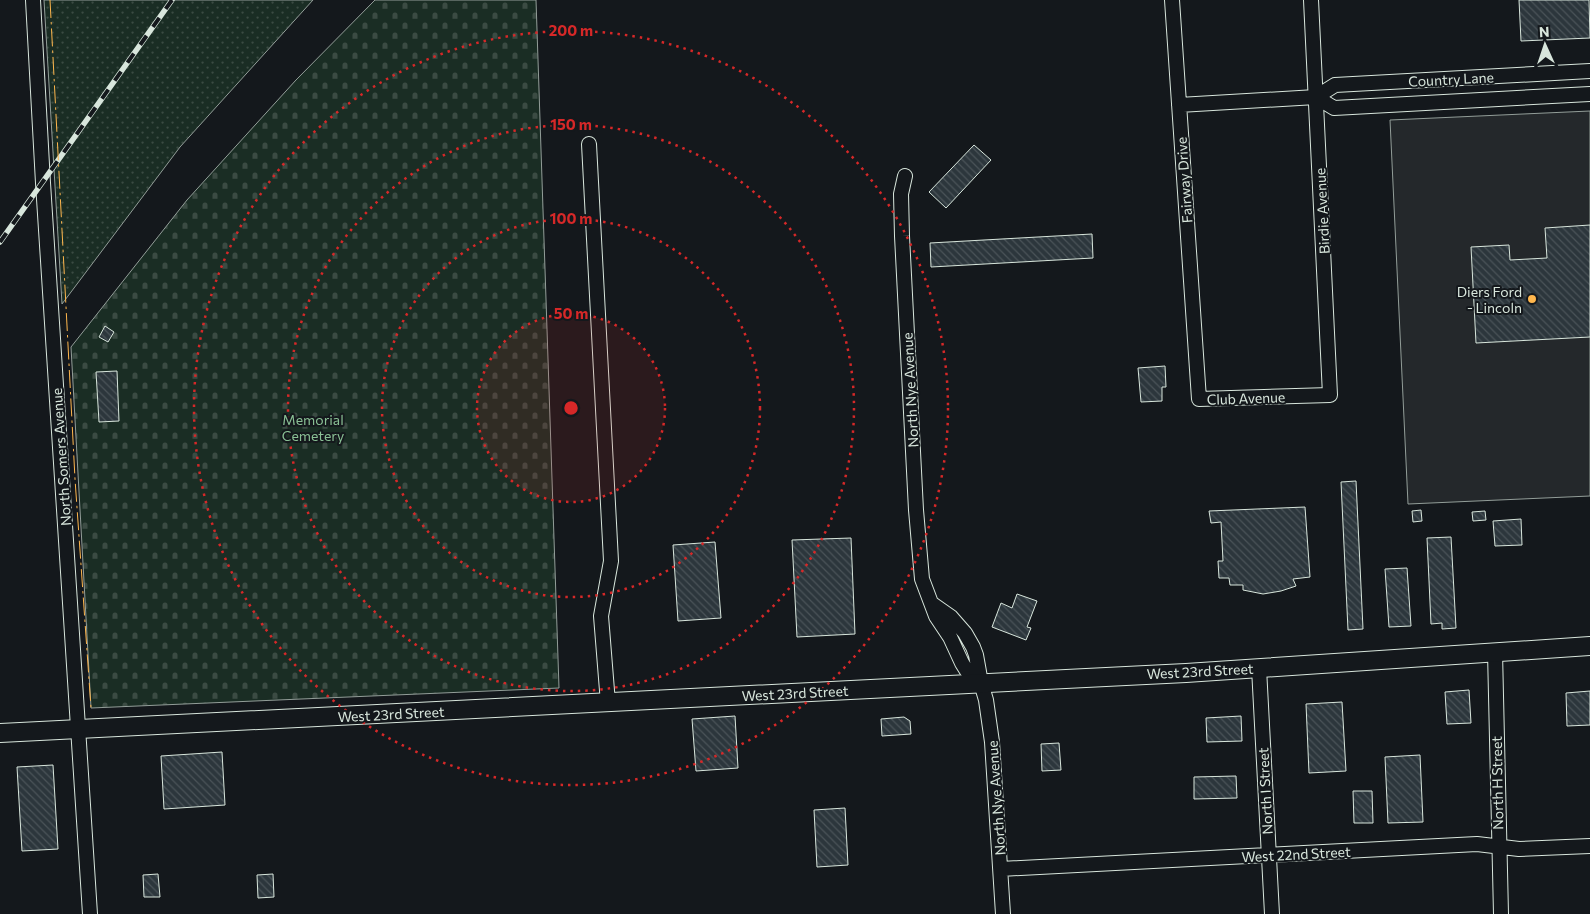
<svg xmlns="http://www.w3.org/2000/svg" width="1590" height="914" font-family="Commissioner,sans-serif">
	<style>
		.grass { fill: url(#grass-dots); stroke: #939e99 }
		.cemetery { fill: url(#cemetery-stones); stroke: #939e99 }
		.parking { fill: #24282b; stroke: #939e99 }
		.building { fill: url(#building-back-hatch); stroke: #d8e6dc }
		.lines { fill: none; stroke-linecap: round; stroke-linejoin: round }
		.minor-casing { stroke: #d8e6dc; stroke-width: 16 }
		.major-casing { stroke: #d8e6dc; stroke-width: 20 }
		.minor { stroke: #14181c; stroke-width: 14 }
		.major { stroke: #14181c; stroke-width: 18 }
		.rail-casing { stroke: #d8e6dc; stroke-width: 5.5 }
		.rail { stroke: #14181c; stroke-width: 4; stroke-dasharray: 11; stroke-linecap: butt }
		.power { stroke: #ffb74d; stroke-width: 1; stroke-dasharray: 18 4 2.5 4; stroke-linecap: butt }
		.ring { fill: none; stroke: #d62828; stroke-width: 2.5; stroke-dasharray: 2.5 5 }
		.poi-dot { fill: #ffb74d; stroke: #14181c; stroke-width: 2 }
		.labels { text-anchor: middle; dominant-baseline: central; stroke-width: 4; stroke-linejoin: round; paint-order: stroke }
		.street-label { font-size: 14px; fill: #d8e6dc; stroke: #14181c }
		.poi-label { font-size: 14px; fill: #d8e6dc; stroke: #14181c; text-anchor: end }
		.park-label { font-size: 14px; fill: #8ac095; stroke: #14181c }
		.centre { fill: #d62828; stroke: #14181c; stroke-width: 2.5 }
		.ring-label { font-size: 15px; text-anchor: middle; font-weight: bold; fill: #d62828; stroke: #14181c; stroke-width: 4; stroke-linejoin: round; paint-order: stroke }
	</style>
	<defs>
		<pattern id="grass-dots" width="8" height="8" patternUnits="userSpaceOnUse" patternTransform="scale(1.25)"><rect width="8" height="8" fill="#1a2d24"/><path d="M2 2h.1M6 6h.1" fill="none" stroke="#3b4b43" stroke-width="1.8" stroke-linecap="round"/></pattern>
		<pattern id="cemetery-stones" width="16" height="16" patternUnits="userSpaceOnUse" patternTransform="scale(1.25)"><rect width="16" height="16" fill="#1a2d24"/><path d="M2 7V4a2 2 0 0 1 4 0v3zM10 15v-3a2 2 0 0 1 4 0v3z" fill="#3b4b43"/></pattern>
		<pattern id="building-back-hatch" width="6" height="6" patternUnits="userSpaceOnUse" patternTransform="scale(1.25)"><rect width="6" height="6" fill="#2c363c"/><path d="M-1 5l2 2M0 0l6 6M5-1l2 2" fill="none" stroke="#4a5358"/></pattern>
	</defs>
	<rect width="100%" height="100%" fill="#14181c"/>
	<path class="grass" d="M44 0H313L180 147 62 304Z"/>
	<path class="cemetery" d="M375 0H536L559 688 91 708 71 347 187 200 296 80Z"/>
	<path class="parking" d="M1590 111V496L1408 504 1390 120Z"/>
	<path class="building" d="M1519 0H1589L1590 38 1521 41Z
		M974 145 991 160 946 208 929 192Z
		M1590 225V337L1476 343 1471 247 1509 245 1510 260 1547 258 1545 228Z
		M1092 234 1093 258 931 267 930 243Z
		M105 326 114 332 108 342 99 337Z
		M1165 366 1166 387H1162V401L1141 402 1138 368Z
		M117 371 119 421 99 422 96 372Z
		M1356 481 1363 629 1348 630 1341 482Z
		M1305 507 1310 577 1293 579 1296 586 1281 591 1263 594 1243 590V585H1230L1229 578H1219L1218 561H1223L1221 522 1211 523 1209 511Z
		M1421 510 1422 521 1413 522 1412 511Z
		M1485 511 1486 520 1473 521 1472 512Z
		M1521 519 1522 545 1495 546 1493 521Z
		M1451 537 1456 628 1442 629V623L1431 624 1427 538Z
		M851 538 855 634 797 637 792 540Z
		M715 542 721 618 678 621 673 545Z
		M1407 568 1411 626 1389 627 1385 569Z
		M1017 594 1037 601 1027 627 1031 628 1026 640 992 627 1001 603 1012 608Z
		M1469 690 1471 723 1447 724 1445 692Z
		M1590 691V725L1567 726 1566 693Z
		M1342 702 1346 771 1309 773 1306 704Z
		M735 716 738 768 696 771 692 719Z
		M1241 716 1242 741 1207 742 1206 718Z
		M904 717 910 721 911 734 882 736 881 719Z
		M1059 743 1061 770 1042 771 1041 744Z
		M222 752 225 805 164 809 161 756Z
		M1420 755 1423 822 1388 823 1385 757Z
		M53 765 58 849 22 851 17 767Z
		M1236 776 1237 798 1194 799V777Z
		M1353 791H1372L1373 823H1354Z
		M845 808 848 865 817 867 814 810Z
		M158 874 160 897H144L143 875Z
		M273 874 274 897 258 898 257 875Z"/>
	<g class="lines">
		<defs>
			<path id="minor" d="M33 0 43 183 90 914
				M1172 0 1199 399 1330 395 1311 0
				M1316 97 1334 108 1590 94
				M1179 105 1316 97 1335 85 1590 71
				M589 144 611 561 601 616 608 703
				M905 176 901 194 902 236 916 510 922 579 936 616 950 637 962 663 967 671 981 683
				M931 603 951 617 965 633 973 647 976 655 981 683 986 700 992 742 1003 914
				M1495 652 1501 914
				M1259 668 1272 914
				M1001 869 1477 844 1519 849 1590 846"/>
			<path id="major" d="M0 733 1186 673 1590 646"/>
		</defs>
		<use href="#minor" class="minor-casing"/>
		<use href="#major" class="major-casing"/>
		<use href="#minor" class="minor"/>
		<use href="#major" class="major"/>
		<defs>
			<path id="rail" d="M0 242 172 0"/>
		</defs>
		<use href="#rail" class="rail-casing"/>
		<use href="#rail" class="rail"/>
		<path class="power" d="M50 0 75 479 91 708"/>
	</g>
	<circle cx="571" cy="408" r="94" fill="#d62828" fill-opacity=".12"/>
	<g class="ring">
		<circle cx="571" cy="408" r="94"/>
		<circle cx="571" cy="408" r="189"/>
		<circle cx="571" cy="408" r="283"/>
		<circle cx="571" cy="408" r="377"/>
	</g>
	<circle class="poi-dot" cx="1532" cy="299" r="5"/>
	<g class="labels">
		<g class="street-label">
			<text transform="translate(1451 79) rotate(-3)">Country Lane</text>
			<text transform="translate(1184 180) rotate(-94)">Fairway Drive</text>
			<text transform="translate(1322 211) rotate(-93)">Birdie Avenue</text>
			<text transform="translate(910 390) rotate(-93)">North Nye Avenue</text>
			<text transform="translate(1246 398) rotate(-2)">Club Avenue</text>
			<text transform="translate(61 457) rotate(-94)">North Somers Avenue</text>
			<text transform="translate(1200 671) rotate(-3)">West 23rd Street</text>
			<text transform="translate(795 693) rotate(-3)">West 23rd Street</text>
			<text transform="translate(391 714) rotate(-3)">West 23rd Street</text>
			<text transform="translate(1497 783) rotate(-91)">North H Street</text>
			<text transform="translate(1265 791) rotate(-93)">North I Street</text>
			<text transform="translate(996 798) rotate(-94)">North Nye Avenue</text>
			<text transform="translate(1296 854) rotate(-3)">West 22nd Street</text>
		</g>
		<g class="poi-label">
			<text x="1522" y="291">Diers Ford<tspan x="1522" dy="16">- Lincoln</tspan></text>
		</g>
		<g class="park-label">
			<text x="313" y="419">Memorial<tspan x="313" dy="16">Cemetery</tspan></text>
		</g>
	</g>
	<circle cx="571" cy="408" r="8" class="centre"/>
	<g class="ring-label">
		<text x="571" y="36">200 m</text>
		<text x="571" y="130">150 m</text>
		<text x="571" y="224">100 m</text>
		<text x="571" y="319">50 m</text>
	</g>
	<g transform="translate(1545 45) rotate(357)" stroke="#14181c" stroke-width="4" paint-order="stroke">
	<path d="M0-4L9 19L0 12L-9 19Z" fill="#d8e6dc"/>
	<text y="-8" font-size="14" font-weight="bold" text-anchor="middle" fill="#d8e6dc">N</text>
	</g>
</svg>
